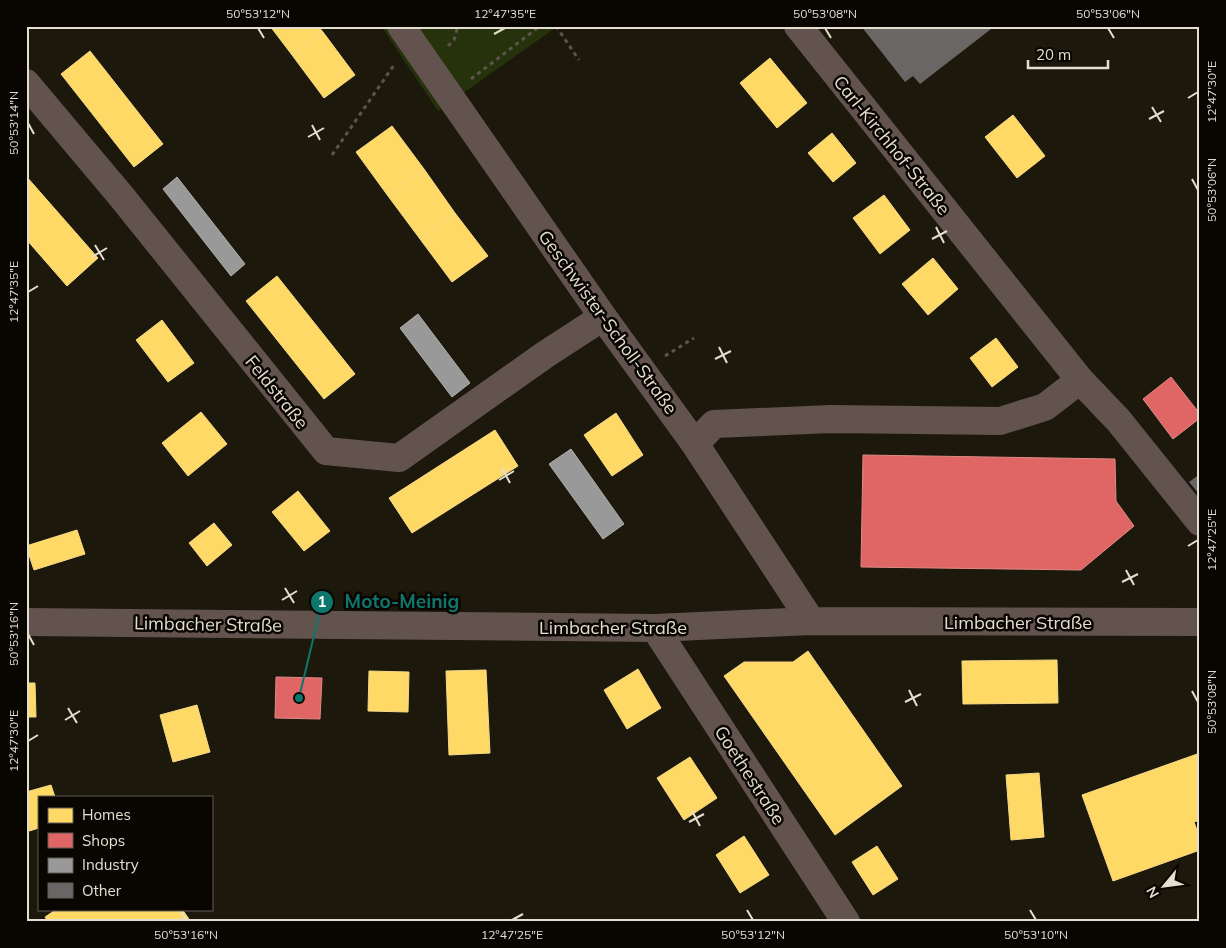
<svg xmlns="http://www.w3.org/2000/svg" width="1226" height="948" font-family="Mulish,sans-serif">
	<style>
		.green { fill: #26320c }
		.homes { fill: #ffd966; stroke: #f7da86 }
		.shops { fill: #e06666; stroke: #e18a86 }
		.industry { fill: #999; stroke: #afaeaa }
		.building { fill: #6a6665 }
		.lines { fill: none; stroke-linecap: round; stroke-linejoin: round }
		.path { stroke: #5d544d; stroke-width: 3; stroke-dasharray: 4 4; stroke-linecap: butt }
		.minor { stroke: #63534f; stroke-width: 28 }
		.ticks { fill: none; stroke: #e3ded0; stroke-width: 2 }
		.labels { text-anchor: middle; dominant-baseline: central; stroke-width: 5; stroke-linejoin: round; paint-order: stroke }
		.street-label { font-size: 18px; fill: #e3ded0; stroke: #090601 }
		.leader { fill: none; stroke: #0f766e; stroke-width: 2 }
		.callout-dot { fill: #0f766e; stroke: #090601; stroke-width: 2 }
		.mark-label { font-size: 15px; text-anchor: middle; font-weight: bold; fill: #fff }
		.callout-label { font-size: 19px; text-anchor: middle; font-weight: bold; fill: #0f766e; stroke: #090601; stroke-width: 5; stroke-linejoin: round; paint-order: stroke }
		.neatline { fill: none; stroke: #e3ded0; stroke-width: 2 }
		.ticks-label { font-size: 12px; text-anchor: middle; fill: #e3ded0 }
	</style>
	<rect width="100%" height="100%" fill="#1c180b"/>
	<path class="green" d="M381 26H558L438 111Z"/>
	<path class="homes" d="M270 26H318L323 32 292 55Z
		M323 32 355 75 324 98 292 55Z
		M90 51 163 144 134 167 61 74Z
		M770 58 807 103 777 128 740 83Z
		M1013 115 1045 156 1017 178 985 137Z
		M392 126 424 169 388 196 356 152Z
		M832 133 856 163 833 182 808 153Z
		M424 169 455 213 420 239 388 196Z
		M26 176 98 258 67 286 26 239Z
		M884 195 910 230 880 254 853 218Z
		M455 213 488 256 452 282 420 239Z
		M933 258 958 289 928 315 902 284Z
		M277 276 355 374 324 399 246 301Z
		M162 320 194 363 168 382 136 340Z
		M996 338 1018 367 992 387 970 358Z
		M201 412 227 444 188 476 162 443Z
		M616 413 643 455 612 476 584 435Z
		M495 430 518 466 412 533 389 498Z
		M298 491 330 531 304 551 272 512Z
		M214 523 232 545 207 566 189 543Z
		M77 530 85 554 34 570 26 546Z
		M808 651 902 786 835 835 724 676 744 662H793Z
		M1057 660 1058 703 963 704 962 661Z
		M638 669 661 708 627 729 604 690Z
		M486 670 490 753 449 755 446 671Z
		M369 671 409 672 408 712 368 711Z
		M26 683H35L36 717H26Z
		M197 705 210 752 173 762 160 715Z
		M1200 753V820L1194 822 1200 838V850L1113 881 1082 795Z
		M690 757 717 798 684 820 657 778Z
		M1039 773 1044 837 1011 840 1006 775Z
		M51 785 55 797H39V828L26 832V792Z
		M744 836 769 875 740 893 716 855Z
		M877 846 898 879 873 895 852 862Z
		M57 909H182L191 922H48L45 917Z"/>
	<path class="shops" d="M1171 377 1200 414V418L1173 439 1143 399Z
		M863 455 1115 459 1116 501 1134 526 1081 570 861 567Z
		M276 677 322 678 320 719 275 718Z"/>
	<path class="industry" d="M177 177 245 264 231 276 163 189Z
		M418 314 470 383 452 397 400 328Z
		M571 449 624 524 603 539 549 464Z"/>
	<path class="building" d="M861 26H995L920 84 913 76 905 82Z
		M1200 474V495L1189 482Z"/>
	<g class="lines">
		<path class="path" d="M556 26 579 60
			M448 46 454 40 458 26
			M471 79 540 26
			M332 155 394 65
			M665 356 694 338"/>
		<path class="minor" d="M401 26 603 317 695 444 811 621
			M798 26 1080 380 1119 421 1200 522
			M26 83 121 196 326 451 399 458 546 354 603 317
			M695 444 714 424 831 419 1000 421 1045 407 1080 380
			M26 622 655 628 811 621 1200 622
			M655 628 846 922"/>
	</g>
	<path class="ticks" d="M258 28 264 38M825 28 831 38M1108 28 1114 38M494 34 505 28M1188 98 1198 92M1152 107 1161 122M1149 119 1164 111M28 123 34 134M312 125 320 140M308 137 324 128M1192 179 1198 190M936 227 944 243M932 239 947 231M95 245 104 260M92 257 107 248M28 292 38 286M719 347 727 363M715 359 731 351M502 468 510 483M499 480 514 471M1188 546 1198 540M1126 570 1134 585M1122 582 1138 574M285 588 294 603M282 600 297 591M28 634 34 645M909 690 917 706M1192 691 1198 702M905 702 921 694M68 708 77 723M65 720 80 711M28 741 38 735M692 811 700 826M689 822 704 814M180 910 186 920M747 910 753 920M1030 910 1036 920M512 920 523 914"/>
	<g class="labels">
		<g class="street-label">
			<text transform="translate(892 145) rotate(51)">Carl-Kirchhof-Straße</text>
			<text transform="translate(608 322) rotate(54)">Geschwister-Scholl-Straße</text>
			<text transform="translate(277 392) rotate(51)">Feldstraße</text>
			<text x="1018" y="622">Limbacher Straße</text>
			<text transform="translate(208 624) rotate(1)">Limbacher Straße</text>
			<text x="613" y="627">Limbacher Straße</text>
			<text transform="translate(750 775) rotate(57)">Goethestraße</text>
		</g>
	</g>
	<path class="leader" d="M299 698L322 602"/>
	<g class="callout-dot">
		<circle cx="299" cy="698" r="5"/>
		<circle cx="322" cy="602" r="12"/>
	</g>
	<g class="mark-label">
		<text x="322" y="607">1</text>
	</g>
	<g class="callout-label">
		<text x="402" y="608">Moto-Meinig</text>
	</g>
	<rect width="1226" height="948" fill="none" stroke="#090601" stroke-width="55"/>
	<rect x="38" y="796" width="175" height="115" fill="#090601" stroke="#605c54"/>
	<rect x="48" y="808" width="25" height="15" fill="#ffd966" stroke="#605c54"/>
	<text x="82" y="820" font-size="15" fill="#e3ded0">Homes</text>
	<rect x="48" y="833" width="25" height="15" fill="#e06666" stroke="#605c54"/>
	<text x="82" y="846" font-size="15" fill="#e3ded0">Shops</text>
	<rect x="48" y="858" width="25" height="15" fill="#999999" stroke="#605c54"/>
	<text x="82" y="870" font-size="15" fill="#e3ded0">Industry</text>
	<rect x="48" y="883" width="25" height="15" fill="#6a6665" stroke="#605c54"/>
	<text x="82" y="896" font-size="15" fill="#e3ded0">Other</text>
	<g transform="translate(1164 886) rotate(241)" stroke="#090601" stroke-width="4" paint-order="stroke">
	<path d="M0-4L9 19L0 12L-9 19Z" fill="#e3ded0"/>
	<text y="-8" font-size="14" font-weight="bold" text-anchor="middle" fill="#e3ded0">N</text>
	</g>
	<path d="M1028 60v8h80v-8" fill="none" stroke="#e3ded0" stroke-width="2.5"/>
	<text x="1036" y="60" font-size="15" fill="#e3ded0" stroke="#090601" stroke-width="4" paint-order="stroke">20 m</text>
	<rect x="28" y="28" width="1170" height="892" class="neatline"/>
	<g class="ticks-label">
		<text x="258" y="18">50°53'12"N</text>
		<text x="505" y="18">12°47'35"E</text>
		<text x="825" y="18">50°53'08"N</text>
		<text x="1108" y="18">50°53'06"N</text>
		<text transform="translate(1212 92) rotate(-90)" y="4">12°47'30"E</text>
		<text transform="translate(14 123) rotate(-90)" y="4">50°53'14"N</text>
		<text transform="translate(1212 190) rotate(-90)" y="4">50°53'06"N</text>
		<text transform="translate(14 292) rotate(-90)" y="4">12°47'35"E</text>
		<text transform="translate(1212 540) rotate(-90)" y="4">12°47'25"E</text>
		<text transform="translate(14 634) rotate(-90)" y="4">50°53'16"N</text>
		<text transform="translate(1212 702) rotate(-90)" y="4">50°53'08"N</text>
		<text transform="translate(14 741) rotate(-90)" y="4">12°47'30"E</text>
		<text x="186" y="939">50°53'16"N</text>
		<text x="512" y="939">12°47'25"E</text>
		<text x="753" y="939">50°53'12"N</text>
		<text x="1036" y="939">50°53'10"N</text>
	</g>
</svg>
